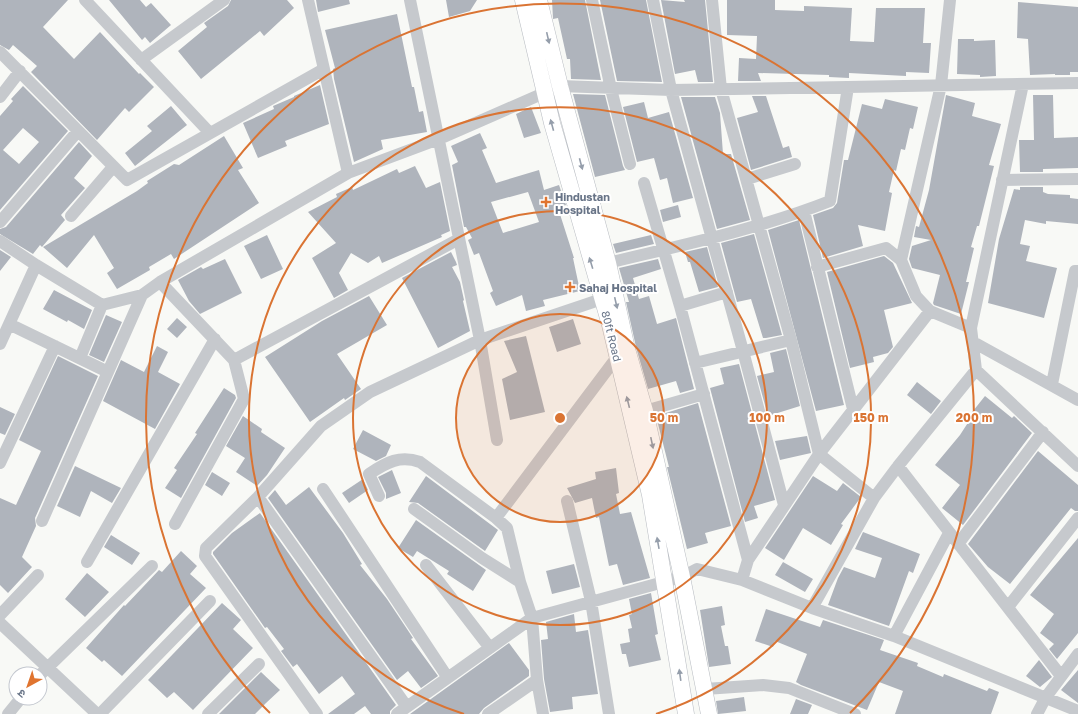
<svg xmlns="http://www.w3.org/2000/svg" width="1078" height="714" font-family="'Golos Text','Noto Sans Devanagari',sans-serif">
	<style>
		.building { fill: #afb4bc; fill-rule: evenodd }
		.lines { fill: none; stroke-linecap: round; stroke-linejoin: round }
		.secondary-casing { stroke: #b8bcc2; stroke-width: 17 }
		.minor { stroke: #c6c9cd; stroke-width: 12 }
		.secondary { stroke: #fff; stroke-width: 16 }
		.oneway { fill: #959eab }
		.ring { fill: none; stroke: #da7433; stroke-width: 2 }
		.poi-dot { fill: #e0742f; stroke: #fff; stroke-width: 1.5 }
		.labels { text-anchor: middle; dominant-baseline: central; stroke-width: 4; stroke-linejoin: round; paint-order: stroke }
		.poi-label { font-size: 11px; font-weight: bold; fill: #687487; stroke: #fff; text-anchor: start }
		.street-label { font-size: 11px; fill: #687487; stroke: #fff }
		.centre { fill: #da7433; stroke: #fff; stroke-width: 2 }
		.ring-label { font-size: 12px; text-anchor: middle; font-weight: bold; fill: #da7433; stroke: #fff; stroke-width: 4; stroke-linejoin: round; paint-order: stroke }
	</style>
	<rect width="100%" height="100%" fill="#f8f9f6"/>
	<path class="building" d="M0 0H68L43 27 74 59 100 32 139 74 140 73 154 87 129 112 125 108 97 140 31 72 37 66 13 45 9 50 0 45Z
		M109 0H140L146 7 151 3 171 25 150 43 145 37 142 40Z
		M231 0H287L294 8 264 36 260 31 201 79 178 51 207 27 204 23 228 6Z
		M316 0H349L350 4 318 12Z
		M446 0H477L470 11 449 17Z
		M552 0H585L601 80 571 79 570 59H567L558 18 553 19Z
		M600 0H646L662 82 617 81Z
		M661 0 685 2 684 0H705L713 82H698L695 70 675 74Z
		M727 0H775V10L804 11V6L852 8 850 41 874 42 876 8H925L923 43H931L929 73 906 72V76L849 73V78L829 77V75L758 73 761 81H738L739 58 756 59 757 36 727 35Z
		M1018 2 1078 7V72H1070V75H1055V74L1030 75 1028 39 1017 38Z
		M397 14 412 87H414L419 112 423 111 427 132 381 140 383 149 354 162 334 79 333 69 335 68 325 30Z
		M958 39H974V41L995 40 996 76 980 77V75L957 74Z
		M320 85 329 124 285 141 287 146 258 158 243 123 274 109 273 106 294 97V96Z
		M23 86 68 131 0 210V116L13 101 11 99ZM23 128 39 142 19 164 3 150Z
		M573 94 605 95 623 166 625 170 595 177Z
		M946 95 975 103 972 116 1001 124 989 165 994 166 979 226H977L971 247 974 248 966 282H969L961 314 934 305 933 303 940 275 912 268 909 259 912 246 931 240 914 237 916 226 919 227 929 190Z
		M1033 95H1053L1054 138 1078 137V168L1043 169V172H1020L1019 140H1034Z
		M752 96H766L783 148 789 146 792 157 751 170 737 118 758 112Z
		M681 97H715L720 113 723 154H731L750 220 717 229Z
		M885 99 918 107 913 129 910 128 905 150 901 149 896 171 894 170 889 192 892 193 885 231 858 225 863 246 823 258 813 215 833 208 837 203 844 160H848L862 104 882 109Z
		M644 102 648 118 669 112 693 198 673 203 667 178 660 180 654 158 637 162 623 107Z
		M171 106 187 125 135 166 125 153 152 131 147 126Z
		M531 107 541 133 524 138 516 114Z
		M480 133 487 148 482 150 496 183 539 170 544 190 559 185 566 205 558 208 574 258H573L580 291 543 300 545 306 526 311 522 295 496 306 490 293 493 291 479 253 474 255 468 240 472 238 466 227H464L452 165 458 162 451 146ZM528 192 539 222 503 233 491 202Z
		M224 136 243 168 238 170 259 203 174 259 171 254 149 267 150 270 117 289 107 273 114 268 94 235 67 268 43 247 137 191 148 183 147 181 174 164 179 165Z
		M79 142 92 156 74 178 85 188 61 215 65 220 42 247 40 245 33 254 0 234V229L6 227Z
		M415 166 426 188 440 182 450 231 441 235 442 237 382 263 379 256 368 263 351 253 339 273 348 290 334 298 312 258 336 243 308 212 337 197 336 194 352 187 353 190 397 169 399 173Z
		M1020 187H1043V192L1048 194 1070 195V198L1078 199V224L1046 221V224L1025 220 1020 244 1030 246 1026 261 1057 268 1044 318 988 303 999 239 1014 189 1020 190Z
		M678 205 681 217 663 222 660 210Z
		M799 220 844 405 816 411 768 230Z
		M754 234 782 335 766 338H763L751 299 737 302 721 243Z
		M267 235 283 269 261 279 244 246Z
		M651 235 654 244 616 253 613 244Z
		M707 247 718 287 699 292 690 262H688L685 252Z
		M0 250 11 257 0 271Z
		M451 252 456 262 457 265 452 267 460 282 464 300 463 301 470 331 438 348 402 278Z
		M884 256 893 263 912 303 884 310 893 347 888 353 873 357 874 362 850 368 827 272Z
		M225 259 242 293 200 314 189 301 178 280 201 267 203 269Z
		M658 259 661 269 633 278 639 299 649 296 657 324 676 318 694 389 680 393 676 381 648 389 636 347 626 302H629L619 268Z
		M54 290 92 310 84 329 68 320 67 322 43 309Z
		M369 296 387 325 337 354 361 389 345 400 344 398 310 422 265 357 322 321Z
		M106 315 122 322 104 362 89 355Z
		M177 318 187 327 177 338 167 329Z
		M573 319 581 344 557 352 549 327Z
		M526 336 545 412 510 420 502 379 517 372 504 341Z
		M157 346 168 352 158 372 180 384 155 429 103 401 121 360 144 372Z
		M786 349 800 406 768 416 757 376 774 372 770 353Z
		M58 356 98 376 35 518 36 526 22 557 32 567 8 593 0 585V498L16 505 41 451 19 440Z
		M739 364 775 500 754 506 758 518 745 522 710 388 724 384 720 368Z
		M917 382 941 401 931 414 907 395Z
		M224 388 235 395 236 398 181 498 165 488 177 470 174 468 197 434 195 433Z
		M985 396 1012 418 1014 416 1032 433 963 525 942 508 960 485 935 465 960 435 971 418 969 416Z
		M698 403 731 526 705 533 708 543 687 549 667 467H669L656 416Z
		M0 407 15 414 5 435 0 433Z
		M243 416 262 429 261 432 285 448 267 475 257 486 236 472 245 458 226 446Z
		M363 430 391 445 386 456 376 461 353 449Z
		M807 436 811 453 780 460 775 441Z
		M1038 451 1078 485V511H1075L1071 508 1010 584 988 567 968 544Z
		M75 466 121 488 112 503 91 491 80 517 57 506Z
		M616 468 619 493 616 494 620 514 631 512 650 578 623 585 617 564 609 566 599 517 596 518 592 498 575 503 567 488 596 479 595 472Z
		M392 470 401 493 386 499V493L378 477Z
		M212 472 230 483 222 496 205 485Z
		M426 476 498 530 485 551 418 503 409 502Z
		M813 476 837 491 843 483 861 497 841 524 843 525 831 545 803 528 784 560 765 548Z
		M363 479 368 490 349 503 342 493Z
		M309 487 343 533 362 564 360 565 387 599 413 638 411 639 438 676 421 688 408 671 397 680 268 498 275 490 286 505Z
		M260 513 396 705 390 711V714H371L365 706 354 714H328L355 694 342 676 319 694 297 664 293 667 281 651 284 649 267 627 265 628 213 554V552L232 533Z
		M416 520 486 570 473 591 447 574 449 571 417 551 413 557 398 548Z
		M863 532 920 554 913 573 909 571 889 626 828 605 838 578 844 567 875 578 882 558 855 549Z
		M111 535 140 553 132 565 104 547Z
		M1078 538V633L1057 659 1049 649 1054 644 1040 633 1054 614 1030 595Z
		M181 551 197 566 190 574 206 588 122 676 104 660 102 662 86 648 124 605 125 606 159 570 162 572Z
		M783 562 813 579 805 592 775 575Z
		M574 564 580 587 552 594 546 571Z
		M87 573 109 592 85 617 65 599Z
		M651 593 658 634 655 635 661 660 629 667 626 654H622L620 644 630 642 628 629 632 628 629 615 632 614 629 599Z
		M222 603 241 620 233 629 253 648 193 710 174 692 167 698 148 680Z
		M722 606 725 625 721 626 725 646H728L731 664 709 667 700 610Z
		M766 609 820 627 823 620 884 640 880 650 918 663 917 666 943 677 944 674 987 691 989 688 999 692 991 714H895L903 691 879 682 867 710 801 685 796 682 807 654 775 641 773 647 755 641Z
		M574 614 576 632 588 630 598 694 572 697 573 709 550 712 544 679 541 640 548 639 546 622Z
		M509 643 529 670V676L484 708 479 714H410Z
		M1039 660 1052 677 1040 687 1026 676Z
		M1078 670V703L1061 690Z
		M261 672 280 690 266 703 255 714H219Z
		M744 697 746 711 718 714 716 701Z
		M796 699 812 705 808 714H790Z"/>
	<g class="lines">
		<defs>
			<path id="secondary" d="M523 0 552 123 610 325 650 495 686 714
				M539 0 560 86 608 263 627 349 645 411 682 577 709 714"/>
		</defs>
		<use href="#secondary" class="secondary-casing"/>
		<path class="minor" d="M85 0 210 133
			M308 0 348 173
			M410 0 480 340 497 440
			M592 0 611 89 630 164
			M653 0 671 90 743 351 784 505
			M712 0 721 89 791 340 819 454 874 498
			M950 0 941 85 901 260 916 296 930 311 971 328
			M0 52 127 180 324 69
			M141 60 224 0
			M1023 84 971 328 976 370 1078 466
			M0 97 20 71
			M747 179 795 164
			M1002 180 1078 179
			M644 183 680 306 748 560
			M804 211 853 409
			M71 216 113 167
			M0 222 78 131
			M0 241 36 265 102 305 142 295 160 282 348 173 439 139 560 86 671 90 1078 83
			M608 263C682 245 759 229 830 201L848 87
			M817 267 886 248 901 260
			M160 282 234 360 244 399 175 524
			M680 306 727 292
			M9 324 108 372
			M973 342 1078 400
			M0 344 36 265
			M80 358 102 305
			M234 360 459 239
			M695 363 791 340
			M1052 384 1075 271H1078
			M645 411 704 394
			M0 463 55 346
			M898 466 1061 676
			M323 489 448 678
			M379 496 369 474C387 462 400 455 420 462L496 518 507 528 520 582 532 618 537 680 543 714
			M258 497 407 707
			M567 501 591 601 609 714
			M414 509 482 558 520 582
			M496 518 617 357
			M42 521 142 295
			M958 544 1043 432
			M87 562 215 339
			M426 565 490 648
			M742 580 748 560 819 454 930 311
			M1008 607 1078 518
			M812 608 874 498 898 466 976 370
			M0 615 38 575
			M0 623 97 714
			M894 636 949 533
			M40 675 152 566
			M705 689 763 685 789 688 855 714
			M8 714 21 698
			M100 714 210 601
			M208 714 259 664
			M317 714 205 556 206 548 258 497 321 426 370 392 480 340 602 299
			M397 714 532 618 682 577 697 569 742 580 812 608 894 636 1078 711
			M488 714 537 680
			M1037 714 1046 697 1078 654"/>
		<use href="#secondary" class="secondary"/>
	</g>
	<defs><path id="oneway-solid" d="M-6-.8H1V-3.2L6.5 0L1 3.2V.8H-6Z"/></defs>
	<g class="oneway">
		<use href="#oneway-solid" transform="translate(548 38) rotate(77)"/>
		<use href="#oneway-solid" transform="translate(552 125) rotate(-105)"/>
		<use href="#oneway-solid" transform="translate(581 164) rotate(75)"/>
		<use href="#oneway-solid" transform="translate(591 263) rotate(-107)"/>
		<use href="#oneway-solid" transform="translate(616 303) rotate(77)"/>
		<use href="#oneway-solid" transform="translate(628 402) rotate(-104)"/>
		<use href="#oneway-solid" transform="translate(652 443) rotate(78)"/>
		<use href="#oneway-solid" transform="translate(658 543) rotate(-100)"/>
		<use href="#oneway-solid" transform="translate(680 675) rotate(-98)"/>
	</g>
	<circle cx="560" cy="418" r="104" fill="#da7433" fill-opacity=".12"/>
	<g class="ring">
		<circle cx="560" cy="418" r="104"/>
		<circle cx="560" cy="418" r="207"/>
		<path d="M464 714A311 311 0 1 1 656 714"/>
		<path d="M270 713A414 414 0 1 1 850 713"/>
	</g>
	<g class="poi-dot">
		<path d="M544 196h4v4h4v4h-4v4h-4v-4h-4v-4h4z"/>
		<path d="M568 281h4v4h4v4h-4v4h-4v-4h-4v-4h4z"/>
	</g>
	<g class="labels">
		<g class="poi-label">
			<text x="555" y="196">Hindustan<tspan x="555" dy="13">Hospital</tspan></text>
			<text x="579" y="287">Sahaj Hospital</text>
		</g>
		<g class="street-label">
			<text transform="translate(612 336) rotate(76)">80ft Road</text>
		</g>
	</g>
	<circle cx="560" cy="418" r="6" class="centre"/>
	<g class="ring-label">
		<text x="664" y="422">50 m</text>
		<text x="767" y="422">100 m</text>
		<text x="871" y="422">150 m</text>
		<text x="974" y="422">200 m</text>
	</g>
	<g transform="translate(28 686) rotate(220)"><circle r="19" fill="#ffffff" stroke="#c3c7cf"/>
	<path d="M0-3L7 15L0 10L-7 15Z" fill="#e0742f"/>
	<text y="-6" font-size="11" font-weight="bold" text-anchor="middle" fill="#687487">उ</text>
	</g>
</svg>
